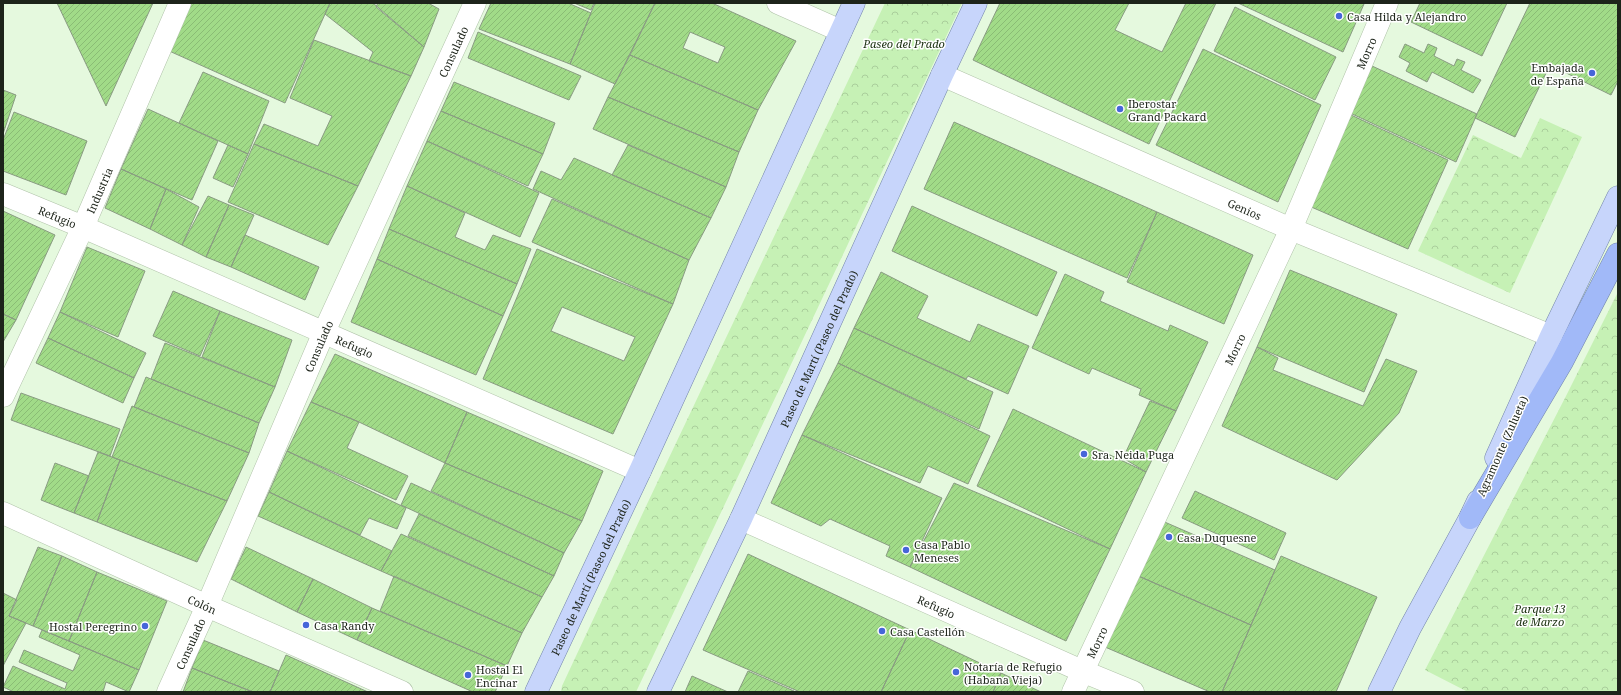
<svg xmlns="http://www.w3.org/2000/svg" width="1621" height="695" font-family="'Noto Serif',serif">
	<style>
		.forest { fill: url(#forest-crowns) }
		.building { fill: url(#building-hatch); stroke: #899b82; fill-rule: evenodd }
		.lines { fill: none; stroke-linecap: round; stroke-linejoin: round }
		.street-casing { stroke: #b0c3a9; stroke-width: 23 }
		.secondary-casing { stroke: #b0c3a9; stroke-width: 23 }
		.primary-casing { stroke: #7385aa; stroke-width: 23 }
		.highway-casing { stroke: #7385aa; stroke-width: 23 }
		.street { stroke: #fff; stroke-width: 22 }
		.secondary { stroke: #fff; stroke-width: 22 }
		.primary { stroke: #c7d5fb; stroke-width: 22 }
		.highway { stroke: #a1b9f8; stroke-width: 22 }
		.poi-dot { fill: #4666d9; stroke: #fff; stroke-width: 1.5 }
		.labels { text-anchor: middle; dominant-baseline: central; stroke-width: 3; stroke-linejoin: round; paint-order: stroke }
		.poi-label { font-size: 11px; fill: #1d241a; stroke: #fff; text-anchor: start }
		.park-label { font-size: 11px; font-style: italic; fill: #1a300f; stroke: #fff }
		.street-label { font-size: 11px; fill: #1d241a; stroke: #fff }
	</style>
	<defs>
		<pattern id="forest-crowns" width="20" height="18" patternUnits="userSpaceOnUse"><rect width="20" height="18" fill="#c6f1b5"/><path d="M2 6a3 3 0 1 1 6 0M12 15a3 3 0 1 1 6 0" fill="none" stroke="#aace9b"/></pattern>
		<pattern id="building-hatch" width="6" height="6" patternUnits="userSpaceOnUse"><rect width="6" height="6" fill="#a1db88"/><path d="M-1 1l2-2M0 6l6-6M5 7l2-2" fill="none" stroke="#8abc75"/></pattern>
	</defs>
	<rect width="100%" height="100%" fill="#e5f9de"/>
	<path class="forest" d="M885 3H962L636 692H561L562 686 648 502Z
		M1540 118 1582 137 1510 293 1418 251 1473 135 1521 158Z
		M1618 292V692H1468L1425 670 1566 396Z"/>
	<path class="building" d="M57 3H153L106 106Z
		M189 3H330L285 103 167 50Z
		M330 3H373L424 47 411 76 369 61 373 52 325 14Z
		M378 3H428L439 9 424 47 376 7Z
		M491 3H568L591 13 570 64 479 29Z
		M574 3H594L591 10Z
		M595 3H655L615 84 570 64Z
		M655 3H712L796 41 758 110 630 55ZM690 32 725 47 718 63 683 48Z
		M1000 3H1129L1115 30 1162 52 1186 3H1216L1149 144 973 60Z
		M1238 3H1361L1364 4 1343 52Z
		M1420 3H1507L1482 56 1411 22Z
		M1530 3H1618V81L1611 95 1550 65 1515 137 1475 118Z
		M1235 7 1336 57 1315 100 1214 51Z
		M478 32 581 76 569 100 468 58Z
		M314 40 411 76 358 186 254 144 264 124 318 146 332 116 290 98Z
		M1405 44 1424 53 1428 44 1437 48 1434 56 1454 66 1457 59 1465 62 1461 70 1481 80 1473 93 1432 72 1427 82 1406 71 1410 63 1399 57Z
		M1203 49 1321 105 1278 202 1156 145Z
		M630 55 758 110 739 152 608 97Z
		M1372 66 1477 114 1456 162 1350 113Z
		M203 72 269 101 248 154 179 123Z
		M454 82 555 123 543 154 441 111Z
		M3 90 16 95 3 134Z
		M608 97 739 152 726 187 593 129Z
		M148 109 218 141 192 200 121 169Z
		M441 111 543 154 528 186 427 141Z
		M14 112 87 141 66 195 3 171V140Z
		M1351 115 1448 160 1408 249 1309 206Z
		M954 122 1157 212 1127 278 924 189Z
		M427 141 539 193 520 237 407 186Z
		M254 144 358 186 328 245 228 202Z
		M228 145 248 154 233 187 213 178Z
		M628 145 726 187 711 218 612 175Z
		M574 158 711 218 689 260 533 189 541 171 561 180Z
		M121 169 166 189 150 229 105 208Z
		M407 186 465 213 455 237 485 250 493 235 531 249 517 284 389 229Z
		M166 189 199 207 182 245 150 229Z
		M208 196 229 205 206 257 182 245Z
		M552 199 689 260 673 304 532 242Z
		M229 205 254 215 231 267 206 257Z
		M912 206 1057 272 1037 316 892 251Z
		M3 211 55 235 16 320 3 314Z
		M1157 212 1253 255 1224 324 1127 282Z
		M389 229 517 284 503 316 377 259Z
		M245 235 319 267 305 300 231 267Z
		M87 247 145 271 118 337 60 312Z
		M537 249 673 304 613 434 483 379ZM562 307 635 337 624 361 551 331Z
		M377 259 503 316 476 375 351 322Z
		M1290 270 1397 314 1364 392 1257 347Z
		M881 272 928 296 917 318 970 342 978 324 1029 346 1008 394 968 376 966 379 854 328Z
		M1065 274 1104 292 1100 301 1168 331 1170 325 1208 342 1176 411 1139 395 1141 389 1092 368 1089 374 1032 348Z
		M173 291 220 311 200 356 153 336Z
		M220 311 292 340 275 387 202 357Z
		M60 312 146 353 134 378 48 338Z
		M3 314 16 320 3 342Z
		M854 328 993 392 979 429 838 363Z
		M48 338 134 378 123 403 36 363Z
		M165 343 275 387 259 423 151 379Z
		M1257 347 1278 358 1273 370 1363 406 1386 359 1417 371 1399 413 1337 480 1222 426Z
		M335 354 467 412 445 463 359 422 311 402Z
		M838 363 990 436 968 484 928 466 920 483 802 435Z
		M146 377 259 423 249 453 134 407Z
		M21 393 120 429 110 456 11 420Z
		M1150 401 1176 411 1146 472 1123 458Z
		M311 402 359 422 347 448 408 476 396 500 287 451Z
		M132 406 249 453 227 501 112 457Z
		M1013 409 1146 472 1110 549 977 486Z
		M467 412 603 471 582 521 445 463Z
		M802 435 942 498 910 567 886 556 890 546 830 519 821 526 771 503Z
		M287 451 406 508 397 529 369 518 360 535 269 492Z
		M98 452 120 460 97 522 74 513Z
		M120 460 227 501 197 562 97 522Z
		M55 463 89 476 74 513 41 500Z
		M445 463 582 521 564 553 431 491Z
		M411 483 564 553 554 576 401 505Z
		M954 483 1110 549 1066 641 910 567Z
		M1195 491 1286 533 1274 560 1182 518Z
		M269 492 392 551 381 571 258 516Z
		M419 514 554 576 542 597 408 536Z
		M1160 520 1275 570 1251 625 1136 575Z
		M401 534 542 597 522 633 381 571Z
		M38 547 62 556 33 626 9 616Z
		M246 547 313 579 297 612 231 579Z
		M748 554 910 630 881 692H800L703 650Z
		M62 556 97 572 69 641 33 626Z
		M1281 556 1377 597 1336 692H1222Z
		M97 572 167 601 139 670 69 641Z
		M1136 575 1251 625 1222 692H1210L1105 647Z
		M394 576 522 633 507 666 380 611Z
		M313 579 372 608 357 640 297 612Z
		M3 593 17 600 9 616 26 623 3 666Z
		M372 608 507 666 495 692H473L357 640Z
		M42 630 139 670 129 692 106 682 103 692H14L3 687 13 666 65 689 67 683 19 662 24 650 73 671 80 655 39 637Z
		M910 630 1001 673 993 692H881Z
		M203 640 279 671 270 692H253L192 668Z
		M286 655 368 692H270Z
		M192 668 253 692H183Z
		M748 671 794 691 793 692H738Z
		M1001 673 1041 692H993Z
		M692 676 728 692H685Z"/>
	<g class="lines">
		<defs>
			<g id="street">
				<path d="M778 3 841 31"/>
				<path id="s1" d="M942 75 1291 229 1551 336"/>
				<path id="s2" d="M3 194 83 227 640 471"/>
				<path id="s3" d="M3 396 83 227 180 3"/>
				<path id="s4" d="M741 519 1082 671 1133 692"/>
				<path id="s5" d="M168 692 207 606 324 332 475 3"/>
				<path id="s6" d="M1073 692 1291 229 1387 3"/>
			</g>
			<g id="secondary">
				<path id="s7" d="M3 513 207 606 402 692"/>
			</g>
			<g id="primary">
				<path d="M1496 458 1551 336 1618 197"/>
				<path id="s8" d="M536 692 640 471 854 3"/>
				<path id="s9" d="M658 692 741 519 942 75 976 3"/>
				<path d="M1379 692 1410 628 1470 518 1478 501"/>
			</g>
			<path id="highway" d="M1470 518 1562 362 1618 254"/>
		</defs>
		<use href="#street" class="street-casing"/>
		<use href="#secondary" class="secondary-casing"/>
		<use href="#primary" class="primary-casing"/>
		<use href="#highway" class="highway-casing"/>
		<use href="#street" class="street"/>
		<use href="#secondary" class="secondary"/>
		<use href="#primary" class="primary"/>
		<use href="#highway" class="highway"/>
	</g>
	<g class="poi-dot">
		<circle cx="1339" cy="16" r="4"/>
		<circle cx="1592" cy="73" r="4"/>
		<circle cx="1120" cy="109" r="4"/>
		<circle cx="1084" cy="454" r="4"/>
		<circle cx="1169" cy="537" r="4"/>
		<circle cx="906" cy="550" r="4"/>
		<circle cx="306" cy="625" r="4"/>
		<circle cx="145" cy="626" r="4"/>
		<circle cx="882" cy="631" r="4"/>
		<circle cx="956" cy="672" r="4"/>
		<circle cx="468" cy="675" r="4"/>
	</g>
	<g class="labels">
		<g class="poi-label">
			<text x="1347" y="16">Casa Hilda y Alejandro</text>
			<text x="1584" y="67" text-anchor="end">Embajada<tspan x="1584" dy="13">de España</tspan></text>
			<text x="1128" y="103">Iberostar<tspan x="1128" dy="13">Grand Packard</tspan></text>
			<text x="1092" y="454">Sra. Neida Puga</text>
			<text x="1177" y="537">Casa Duquesne</text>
			<text x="914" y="544">Casa Pablo<tspan x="914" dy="13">Meneses</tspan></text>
			<text x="314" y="625">Casa Randy</text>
			<text x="137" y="626" text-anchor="end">Hostal Peregrino</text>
			<text x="890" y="631">Casa Castellón</text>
			<text x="964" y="666">Notaría de Refugio<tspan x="964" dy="13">(Habana Vieja)</tspan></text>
			<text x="476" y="669">Hostal El<tspan x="476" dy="13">Encinar</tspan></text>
		</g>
		<g class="park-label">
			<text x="904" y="43">Paseo del Prado</text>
			<text x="1540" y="608">Parque 13<tspan x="1540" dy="13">de Marzo</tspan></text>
		</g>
		<g class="street-label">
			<text stroke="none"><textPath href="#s5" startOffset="701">Consulado</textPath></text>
			<text stroke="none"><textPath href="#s6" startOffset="703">Morro</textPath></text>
			<text stroke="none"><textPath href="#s3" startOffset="227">Industria</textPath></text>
			<text stroke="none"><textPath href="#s1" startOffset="331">Genios</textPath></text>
			<text stroke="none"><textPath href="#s2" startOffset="59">Refugio</textPath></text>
			<text stroke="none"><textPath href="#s5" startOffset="377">Consulado</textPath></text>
			<text stroke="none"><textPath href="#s2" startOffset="383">Refugio</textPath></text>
			<text stroke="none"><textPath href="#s9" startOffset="379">Paseo de Martí (Paseo del Prado)</textPath></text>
			<text stroke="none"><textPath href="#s6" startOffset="379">Morro</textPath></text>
			<text transform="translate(1502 446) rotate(-66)">Agramonte (Zulueta)</text>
			<text stroke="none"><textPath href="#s8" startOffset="127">Paseo de Martí (Paseo del Prado)</textPath></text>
			<text stroke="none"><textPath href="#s7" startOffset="219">Colón</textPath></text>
			<text stroke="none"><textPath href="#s4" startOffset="214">Refugio</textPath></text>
			<text stroke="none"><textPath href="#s6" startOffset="55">Morro</textPath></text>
			<text stroke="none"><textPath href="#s5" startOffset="53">Consulado</textPath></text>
		</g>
	</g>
	<rect width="1621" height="695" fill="none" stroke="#1d241a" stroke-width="8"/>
</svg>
